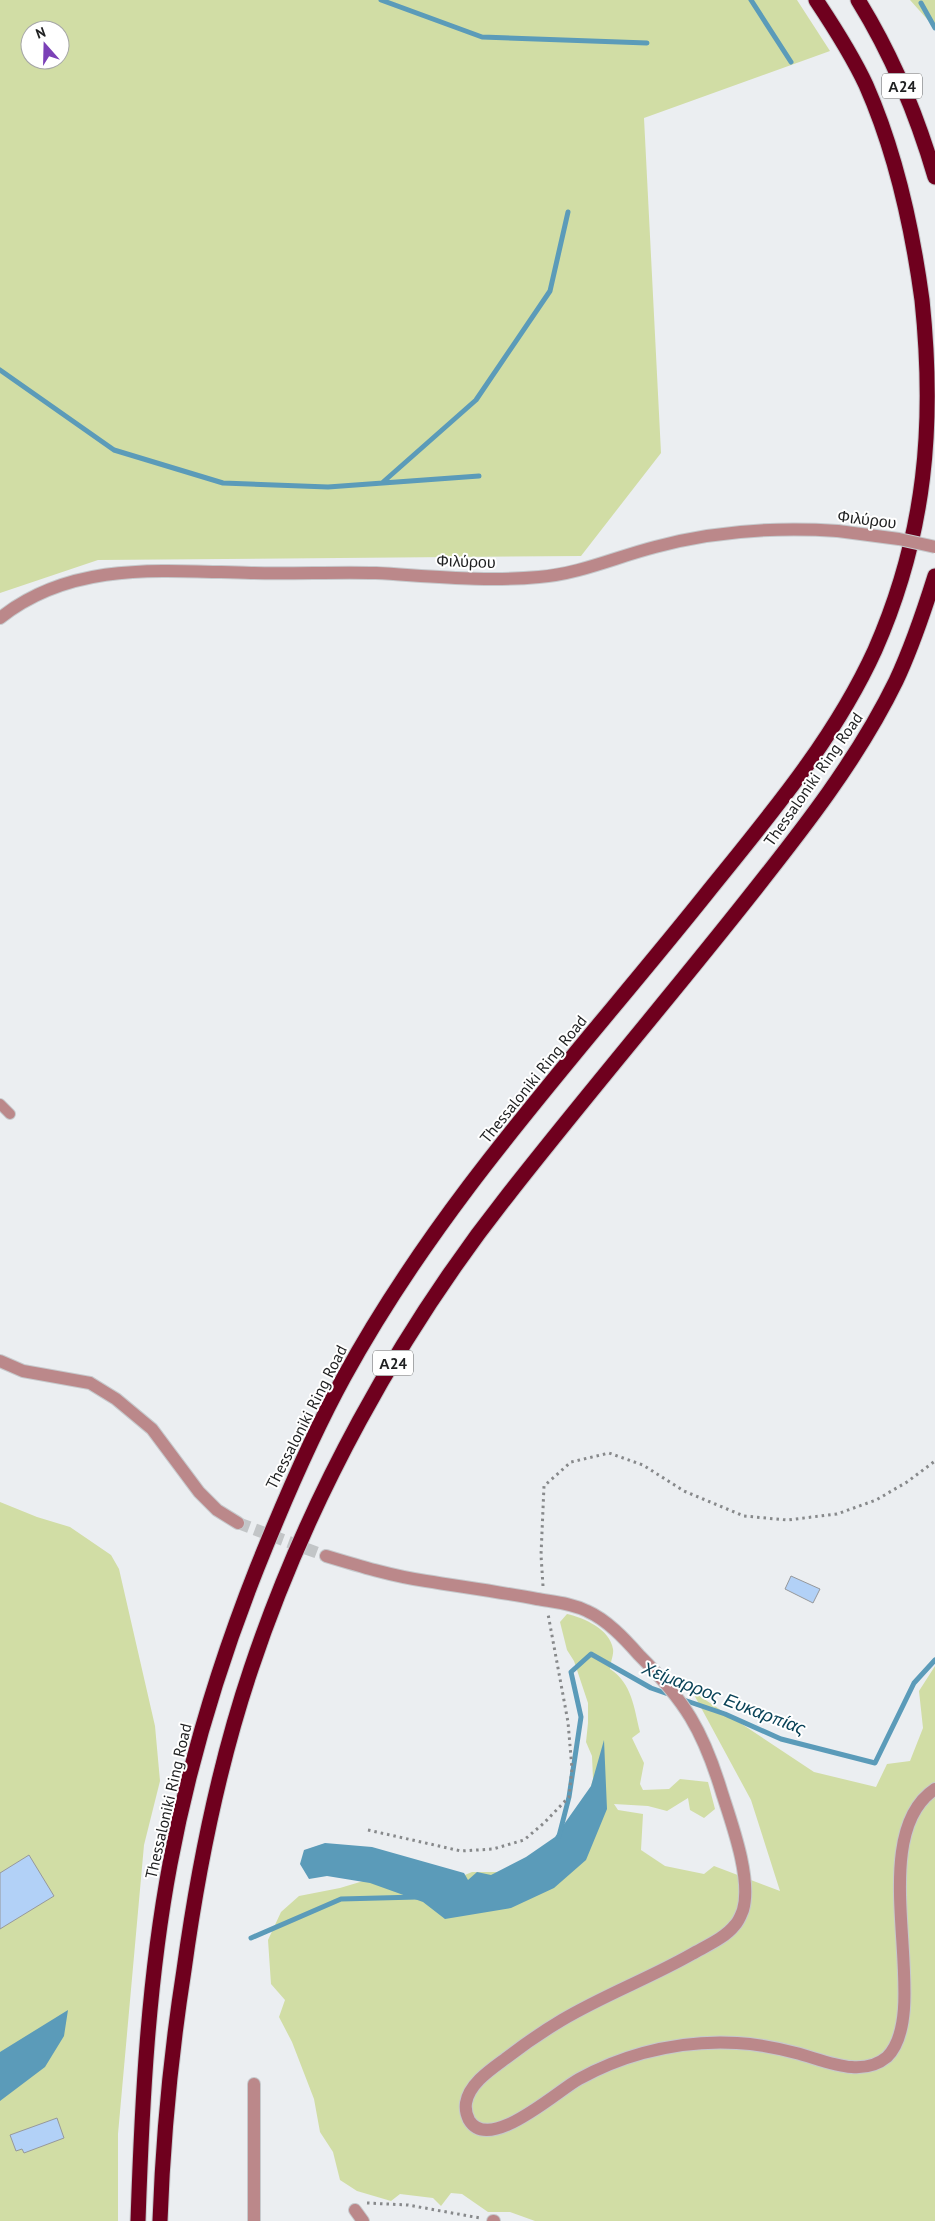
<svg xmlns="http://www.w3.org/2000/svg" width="935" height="2221" font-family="'PT Sans',sans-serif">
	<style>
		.green { fill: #d1dda5; fill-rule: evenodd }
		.water { fill: #5b9bb9 }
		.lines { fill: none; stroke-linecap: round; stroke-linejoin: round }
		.stream { stroke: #5b9bb9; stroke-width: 5 }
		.building { fill: #b2d1f7; stroke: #96989b }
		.street-tunnel { stroke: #c2c5c7; stroke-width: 12; stroke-dasharray: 12 6; stroke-linecap: butt }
		.lane-casing { stroke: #c6c9cc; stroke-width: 12 }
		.street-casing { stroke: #c6c9cc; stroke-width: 14 }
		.highway-casing { stroke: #c6c9cc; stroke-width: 17 }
		.path { stroke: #87898b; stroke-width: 3; stroke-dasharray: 2.5 4; stroke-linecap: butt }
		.lane { stroke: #bb888a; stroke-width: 10 }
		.street { stroke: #bb888a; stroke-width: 12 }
		.highway { stroke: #6f001e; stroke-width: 15 }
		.street-bridge-casing { stroke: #c6c9cc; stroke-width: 14; stroke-linecap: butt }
		.street-bridge { stroke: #bb888a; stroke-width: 12 }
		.labels { text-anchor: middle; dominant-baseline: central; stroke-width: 4; stroke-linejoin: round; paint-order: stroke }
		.shield { fill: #fff; stroke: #626364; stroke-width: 1 }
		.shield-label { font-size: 15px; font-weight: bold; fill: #1f2021 }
		.street-label { font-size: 16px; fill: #1f2021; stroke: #fff }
		.water-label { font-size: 18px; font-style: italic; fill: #0a4358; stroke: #fff }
	</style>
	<rect width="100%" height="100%" fill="#ebeef1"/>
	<path class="green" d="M0 0H797L830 51 644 118 661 453 581 556 98 560 0 593ZM30 30H60V60H30Z
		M910 0H935V28Z
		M0 1502 37 1517 70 1527 111 1555 119 1569 155 1726 160 1781 144 1845 118 2134V2221H0Z
		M567 1614C584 1618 610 1629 613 1649 614 1655 610 1663 610 1669 632 1683 634 1708 640 1732L632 1738 644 1763 640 1784 643 1790 669 1789 680 1779 708 1782 715 1809 704 1818 690 1810 688 1798 667 1811 648 1806 614 1804 618 1810 643 1814 641 1850 665 1866 704 1874 714 1866 780 1891 751 1800 692 1691 814 1772 876 1787 887 1764 910 1761 923 1728 919 1691 935 1666V2221H535L510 2212H488L462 2194 451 2193 441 2206 433 2198 400 2194 391 2201 357 2191 340 2180 333 2152 320 2132 314 2099 292 2042 279 2017 285 2000 271 1984 268 1940 281 1912 299 1896 340 1888 413 1866 460 1877 472 1872H502L548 1865 587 1801 593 1779 592 1756 586 1742 588 1723V1703L574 1661 567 1650 560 1622Z"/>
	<path class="water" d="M604 1740 607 1809 586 1860 554 1888 511 1908 445 1919 423 1902 370 1883 327 1876 309 1879 300 1864 304 1850 325 1843 372 1847 464 1873 468 1880 477 1872 491 1875 526 1857 555 1837 591 1786Z
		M68 2010 64 2036 45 2067 0 2101V2052Z"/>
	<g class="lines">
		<path class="stream" d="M381 0 482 37 647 43
			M751 0 791 62
			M921 3 935 28
			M0 370 114 450 223 483 328 487 479 476
			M382 483 476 400 550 291 568 212
			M681 1699 725 1714 781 1739 875 1763 914 1683 935 1660
			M559 1836 569 1797 581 1717 571 1672 591 1654 651 1688 671 1695
			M251 1938 341 1899 417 1897"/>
	</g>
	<path class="building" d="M791 1576 820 1589 813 1603 785 1589Z
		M29 1855 54 1896 0 1929V1873Z
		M57 2118 64 2138 24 2153 22 2149 16 2151 10 2135Z"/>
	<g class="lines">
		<path class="street-tunnel" d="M238 1523 326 1556"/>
		<defs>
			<path id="lane" d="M0 1104 10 1114"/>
			<path id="street" d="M0 618C73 560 164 571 251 573 293 574 334 572 376 573 430 576 485 582 539 577 579 574 616 557 655 547 714 531 777 527 838 531
				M0 1361 23 1371 90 1383 116 1399 152 1429 199 1492 217 1510 238 1523
				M326 1556C359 1566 392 1576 426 1581 463 1587 500 1592 537 1599 554 1602 571 1603 587 1611 607 1620 624 1638 639 1655 685 1701 703 1730 722 1793 732 1824 752 1879 743 1910 741 1915 739 1921 735 1925 725 1938 706 1946 692 1954 650 1978 604 1995 562 2020 542 2032 523 2045 505 2059 490 2070 469 2084 466 2103 465 2110 466 2114 469 2120 489 2154 557 2091 579 2079 599 2068 621 2059 643 2053 673 2045 705 2041 737 2043 757 2044 777 2048 796 2053 824 2060 861 2079 887 2057 935 2010 861 1838 935 1789
				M355 2210 363 2221
				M254 2221V2084
				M493 2221H494"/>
			<path id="highway" d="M858 0C892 55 917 115 935 177
				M138 2221C142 2102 148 1981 170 1864 189 1763 219 1664 257 1568 283 1503 310 1439 344 1377 441 1199 581 1051 707 893 769 816 834 740 875 650 926 534 935 424 922 300 912 226 896 153 866 85 852 55 834 27 816 0
				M160 2221C163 2137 171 2053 184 1970 198 1868 218 1767 251 1669 307 1501 398 1334 508 1195 587 1094 670 997 749 897 803 829 858 759 896 681 912 647 924 611 935 576"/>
		</defs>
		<use href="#lane" class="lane-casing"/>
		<use href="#street" class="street-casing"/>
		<use href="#highway" class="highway-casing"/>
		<path class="path" d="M543 1586 541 1555 544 1486 571 1462 609 1453 643 1465 684 1491 744 1516 787 1520 837 1514 876 1500 907 1482 935 1461
			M368 1830 461 1851 493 1849 524 1840 544 1823 569 1797 572 1769 568 1722 548 1614
			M367 2203 408 2205 480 2218"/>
		<use href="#lane" class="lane"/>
		<use href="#street" class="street"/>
		<use href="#highway" class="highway"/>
		<defs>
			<path id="street-bridge" d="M838 531 899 539 935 547"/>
		</defs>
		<use href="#street-bridge" class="street-bridge-casing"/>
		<use href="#street-bridge" class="street-bridge"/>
	</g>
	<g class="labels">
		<g class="shield">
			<rect x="882" y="73.5" width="40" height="25" rx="4"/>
			<rect x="373" y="1350.5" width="40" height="25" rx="4"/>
		</g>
		<g class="shield-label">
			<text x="902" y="86">Α24</text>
			<text x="393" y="1363">Α24</text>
		</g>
		<g class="street-label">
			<text transform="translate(867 519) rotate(7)">Φιλύρου</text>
			<text transform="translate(466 561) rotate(2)">Φιλύρου</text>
			<text transform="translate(813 779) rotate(-55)">Thessaloniki Ring Road</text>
			<text transform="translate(533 1079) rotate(-51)">Thessaloniki Ring Road</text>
			<text transform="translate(306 1417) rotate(-63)">Thessaloniki Ring Road</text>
			<text transform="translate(168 1801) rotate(-77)">Thessaloniki Ring Road</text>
		</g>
		<g class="water-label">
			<text transform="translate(724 1698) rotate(21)">Χείμαρρος Ευκαρπίας</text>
		</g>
	</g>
	<g transform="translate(45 45) rotate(340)"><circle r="24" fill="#ffffff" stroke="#a5a6a6"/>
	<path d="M0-4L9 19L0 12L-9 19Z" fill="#7b41b7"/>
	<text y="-8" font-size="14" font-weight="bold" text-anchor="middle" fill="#1f2021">N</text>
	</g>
</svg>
